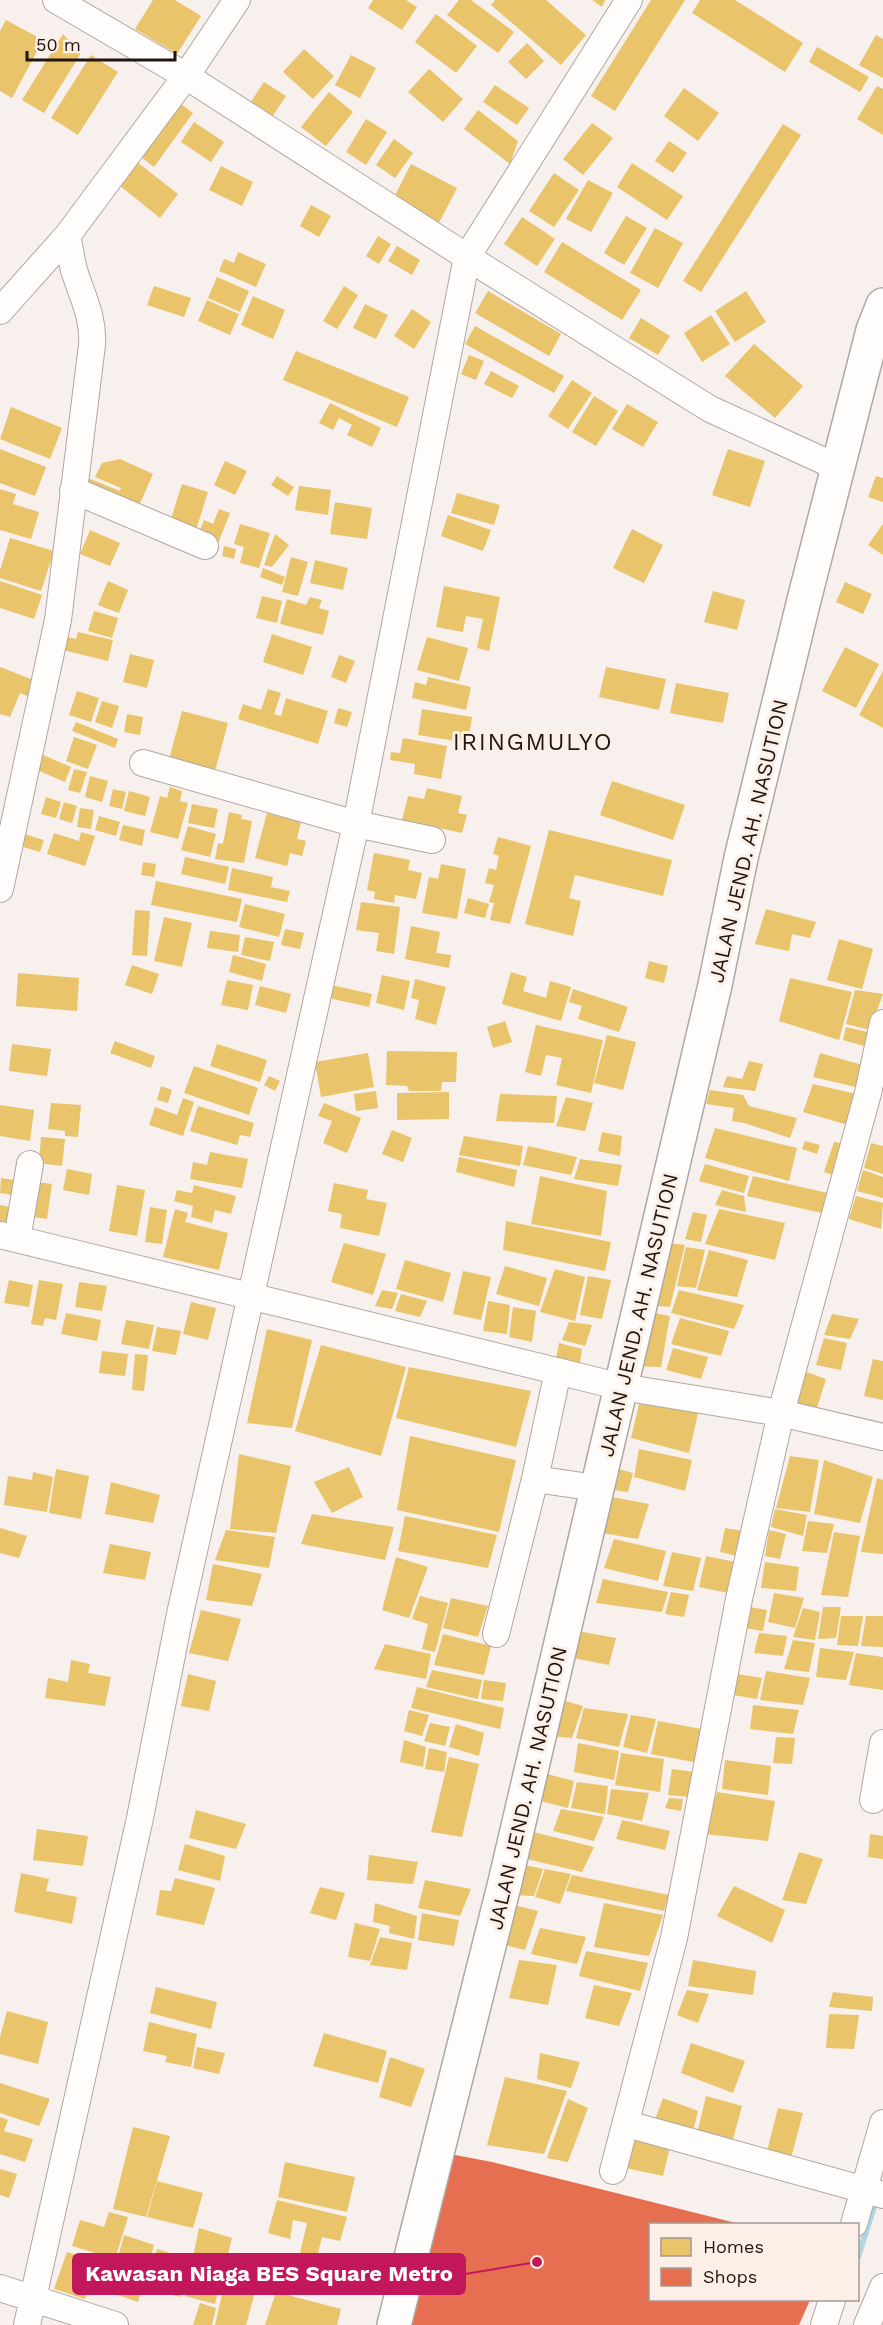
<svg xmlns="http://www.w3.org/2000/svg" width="883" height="2325" font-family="'Work Sans',sans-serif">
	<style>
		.homes { fill: #e9c46a }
		.shops { fill: #e76f51 }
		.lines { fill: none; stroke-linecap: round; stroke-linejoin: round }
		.stream { stroke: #afd6e1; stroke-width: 6 }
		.minor-casing { stroke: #b0a7a2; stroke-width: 28 }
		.highway-casing { stroke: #b0a7a2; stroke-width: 36 }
		.minor { stroke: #fefdfc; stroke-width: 26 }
		.highway { stroke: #fefdfc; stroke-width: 33 }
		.labels { text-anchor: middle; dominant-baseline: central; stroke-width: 6; stroke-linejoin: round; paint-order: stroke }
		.street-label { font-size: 21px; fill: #221710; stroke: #fcefe8 }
		.quarter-label { font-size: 24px; letter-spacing: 1.5px; fill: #221710; stroke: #fcefe8 }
		.leader { fill: none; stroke: #c2185b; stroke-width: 2 }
		.callout-dot { fill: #c2185b; stroke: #fcefe8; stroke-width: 2 }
		.callout { fill: #c2185b; stroke: #c2185b; stroke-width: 2 }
		.callout-label { font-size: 22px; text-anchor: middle; font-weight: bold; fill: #fff }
	</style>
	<rect width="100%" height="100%" fill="#f7f0ec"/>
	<path class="homes" d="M153 0H175L201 16 177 54 135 29Z
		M373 0H406L417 7 402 30 368 8Z
		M459 0H471L514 32 498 53 447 15Z
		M495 0H546L586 35 561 65 491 5Z
		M592 0H605L602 7Z
		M651 0H685L615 111 591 96Z
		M700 0H735L803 43 785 72 692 13Z
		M436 14 477 46 456 73 415 42Z
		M6 20 43 40 12 98 0 91V31Z
		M63 34 81 53 44 113 22 100Z
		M876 35 883 39V78L859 65Z
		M527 43 544 61 526 79 508 62Z
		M817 47 869 77 860 92 809 62Z
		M304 49 334 76 313 99 283 72Z
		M91 55 118 72 78 135 51 118Z
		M351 55 376 68 360 98 335 85Z
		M429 69 463 99 443 122 408 92Z
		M264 82 286 96 272 117 250 103Z
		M495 85 529 108 517 125 483 102Z
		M877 86 883 89V135L857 119Z
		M684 88 719 113 698 141 664 116Z
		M329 92 353 112 326 146 301 127Z
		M176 100 193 113 154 167 137 154Z
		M478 110 518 141 510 164 464 129Z
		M366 119 387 132 366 165 346 152Z
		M194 122 224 142 211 162 181 142Z
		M592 123 613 138 583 175 563 159Z
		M783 124 801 135 701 292 683 281Z
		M394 139 413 153 395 178 376 165Z
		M669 141 687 153 673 173 655 161Z
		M137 162 178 194 160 218 119 185Z
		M632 163 683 196 667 220 617 187Z
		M411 164 457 188 438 225 392 201Z
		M221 166 253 182 242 206 209 190Z
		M554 173 579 190 554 227 529 211Z
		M588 180 613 193 591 232 566 219Z
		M311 205 331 216 319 237 300 226Z
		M626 216 647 228 624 265 604 253Z
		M522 217 555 239 537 266 504 244Z
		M655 228 683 243 658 288 630 273Z
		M378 236 391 244 379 264 366 256Z
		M562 242 641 290 622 320 544 272Z
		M397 246 420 260 412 275 388 261Z
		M238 252 266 264 256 287 219 271 224 259 234 263Z
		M217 277 249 291 240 312 208 298Z
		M154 286 191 298 184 317 147 305Z
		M344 286 358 295 337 329 323 321Z
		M488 291 561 334 549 356 475 313Z
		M746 291 766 322 735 342 715 311Z
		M253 296 285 310 273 339 241 325Z
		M207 300 239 314 230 335 198 321Z
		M365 304 388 315 376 339 353 328Z
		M412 309 431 322 414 349 394 336Z
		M711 315 730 344 702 362 684 333Z
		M641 318 670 336 658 355 629 338Z
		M475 326 564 376 554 393 465 344Z
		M754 344 803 386 775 418 725 376Z
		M296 351 409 397 397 427 283 380Z
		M469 355 484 361 476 380 461 374Z
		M491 371 519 386 512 398 484 384Z
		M572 380 592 393 568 429 548 416Z
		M594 396 618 411 596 446 572 432Z
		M330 403 381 428 372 447 347 435 352 425 339 418 333 430 319 423Z
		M627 404 658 422 643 447 612 429Z
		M11 407 62 428 50 459 0 439Z
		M0 449 46 467 35 496 0 483Z
		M728 449 765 461 750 507 712 495Z
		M120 459 153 474 130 526 77 503 88 478 120 491 121 488 95 477 102 463Z
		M225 461 247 471 235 495 214 485Z
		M277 476 294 487 288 496 271 485Z
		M876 476 883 478V502L868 497Z
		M182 484 208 492 195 533 169 525Z
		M299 486 331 490 328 515 295 510Z
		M0 489 16 494 13 504 39 512 31 539 0 530Z
		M457 493 500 505 494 525 451 513Z
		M335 502 372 508 367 539 330 534Z
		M219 509 230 513 217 546 197 538 204 520 213 524Z
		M448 515 491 530 483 551 441 536Z
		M240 524 270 533 259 568 240 563 244 547 234 544Z
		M883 524V555L868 545Z
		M632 529 663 545 644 583 613 568Z
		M90 530 120 543 110 566 80 554Z
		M275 534 289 545 272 567 264 565Z
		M10 538 54 551 41 591 0 578V570Z
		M224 546 236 549 234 559 222 556Z
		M291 557 308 562 298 596 282 592Z
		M315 560 348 568 343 590 310 583Z
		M263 568 285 577 282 585 260 577Z
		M0 581 42 595 34 619 0 608Z
		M108 581 128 590 119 613 98 605Z
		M845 582 872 594 863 614 836 602Z
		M444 586 500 597 489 651 477 648 483 619 466 616 463 632 436 627Z
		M713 591 745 600 737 630 704 622Z
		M262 596 282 601 277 623 256 618Z
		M310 597 322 600 319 608 329 611 323 635 280 624 287 599 306 605Z
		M94 611 118 618 112 638 88 631Z
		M78 632 113 640 108 661 63 650 67 637 76 639Z
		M272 634 312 647 303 675 263 662Z
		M427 637 468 648 459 681 417 670Z
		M845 647 879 664 856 708 822 691Z
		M130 654 154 660 147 688 123 682Z
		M339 655 355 661 346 683 331 677Z
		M0 667 36 681 30 697 20 693 10 717 0 714Z
		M606 667 666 679 659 710 599 697Z
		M883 671V728L859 715Z
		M428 677 471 687 466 710 412 698 415 682 426 685Z
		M676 683 729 693 723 723 670 713Z
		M268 689 281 693 274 714 281 716 286 698 328 711 318 744 238 719 243 704 261 710Z
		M77 691 99 698 91 722 69 715Z
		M102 701 119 706 112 728 95 722Z
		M338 708 352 712 347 727 334 723Z
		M422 709 472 717 468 743 418 735Z
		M182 711 228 723 214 775 168 763Z
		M127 714 143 717 140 735 124 732Z
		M76 722 118 739 115 748 72 731Z
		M74 737 97 745 88 769 66 761Z
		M403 738 447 746 441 779 414 774 415 764 390 760 391 752 400 753Z
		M43 755 71 767 65 782 37 770Z
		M74 769 87 772 80 793 68 790Z
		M90 776 108 781 102 802 85 797Z
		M612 781 685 805 673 840 600 815Z
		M170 787 182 791 180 801 188 803 178 839 150 832 160 796 167 798Z
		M427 788 462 796 458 813 467 815 462 833 402 820 408 796 424 799Z
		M113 789 126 792 122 809 109 806Z
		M129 791 150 797 145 816 124 811Z
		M46 797 61 802 56 818 41 814Z
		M64 802 77 806 72 823 59 819Z
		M192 804 218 809 214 828 188 823Z
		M80 808 94 810 91 829 77 827Z
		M229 812 242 815 241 819 252 821 244 863 215 859 218 843 223 844Z
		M267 813 301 822 297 839 306 841 302 856 290 853 287 866 255 858Z
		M99 816 120 822 116 836 95 830Z
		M123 825 145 830 142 846 119 840Z
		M188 826 216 834 210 857 181 850Z
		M549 830 672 860 663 896 575 875 569 898 581 901 573 936 525 924Z
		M81 832 95 836 85 866 47 854 54 833 79 841Z
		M21 833 44 840 40 852 17 845Z
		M498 837 531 846 510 924 490 920 494 903 489 902 494 885 485 883 489 868 496 870 499 856 493 854Z
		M374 853 410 860 408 870 422 873 416 899 395 895 394 903 374 899 375 892 367 890Z
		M185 857 229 867 225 884 181 874Z
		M143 862 156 864 154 877 141 875Z
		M441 864 466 869 457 919 422 913 429 877 438 879Z
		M232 868 273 877 271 887 290 891 287 902 228 890Z
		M156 881 242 899 237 922 151 905Z
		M468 898 489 904 485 918 464 913Z
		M361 902 400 907 394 954 376 951 379 933 356 930Z
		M245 904 285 914 279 937 239 927Z
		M766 909 816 922 810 938 792 934 789 951 755 944Z
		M135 910 150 911 147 956 132 955Z
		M164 917 192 923 182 967 154 961Z
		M411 926 440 932 436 953 451 955 449 968 405 959Z
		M285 929 304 933 300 949 281 945Z
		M210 931 240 935 238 952 207 948Z
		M245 937 274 942 270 961 241 955Z
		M839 939 873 949 862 989 827 980Z
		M233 955 266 964 262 981 229 972Z
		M649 961 668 966 664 983 645 978Z
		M132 965 159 974 152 994 125 985Z
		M511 972 527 977 523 991 546 998 550 981 571 987 561 1021 502 1004Z
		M18 973 79 978 77 1011 16 1006Z
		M382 975 410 981 404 1010 376 1003Z
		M790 978 852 992 839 1040 779 1021Z
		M415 979 446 987 436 1025 415 1019 419 1000 411 998Z
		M227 980 253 985 248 1010 221 1005Z
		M327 984 372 994 369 1007 324 997Z
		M260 986 291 994 286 1013 255 1005Z
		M573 989 628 1007 619 1032 578 1019 582 1006 569 1002Z
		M855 990 883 994 870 1030 846 1024Z
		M505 1021 512 1042 493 1048 487 1027Z
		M536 1025 603 1040 591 1093 556 1085 562 1058 546 1055 541 1076 525 1072Z
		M846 1027 872 1033 867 1047 843 1040Z
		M607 1035 636 1042 623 1090 594 1083Z
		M115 1041 155 1056 151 1068 110 1053Z
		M12 1044 51 1049 47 1076 9 1071Z
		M217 1044 267 1060 260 1082 210 1066Z
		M387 1051 457 1052 456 1082H442L441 1091H409L407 1086 386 1085Z
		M368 1053 374 1087 321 1097 315 1062Z
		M820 1053 866 1066 860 1088 813 1077Z
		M749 1061 763 1064 755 1091 723 1087 727 1076 742 1079Z
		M194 1066 258 1088 249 1115 184 1093Z
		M269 1076 280 1081 275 1091 264 1085Z
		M813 1084 856 1094 848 1125 803 1112Z
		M161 1086 172 1090 168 1103 157 1100Z
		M710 1090 743 1095 749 1106 797 1118 790 1138 744 1123 732 1121 734 1108 706 1104Z
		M376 1091 378 1108 356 1111 354 1094Z
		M449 1092V1119L397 1120V1093Z
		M500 1094 557 1096 554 1123 496 1121Z
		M566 1097 593 1103 585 1131 556 1126Z
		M183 1098 194 1102 183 1136 149 1125 155 1107 177 1115Z
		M51 1103 81 1105 78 1137 65 1136V1131L48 1129Z
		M324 1103 361 1118 347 1153 323 1143 332 1121 318 1116Z
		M0 1105 34 1110 30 1141 0 1136Z
		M198 1106 254 1123 250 1137 240 1135 237 1145 190 1131Z
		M715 1128 797 1148 789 1181 705 1158Z
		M392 1130 412 1138 403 1162 382 1154Z
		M602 1132 622 1136 620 1156 598 1151Z
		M464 1136 523 1146 520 1166 459 1155Z
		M41 1137 65 1139 62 1166 39 1163Z
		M805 1141 820 1145 817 1154 802 1149Z
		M834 1142 849 1144 839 1177 824 1172Z
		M871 1143 883 1146V1174L864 1168Z
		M528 1146 577 1157 571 1175 523 1165Z
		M210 1152 248 1159 242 1188 190 1179 193 1162 207 1165Z
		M459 1157 517 1170 514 1187 456 1172Z
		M580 1159 622 1165 618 1186 574 1179Z
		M705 1164 749 1176 744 1193 699 1181Z
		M67 1169 92 1174 89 1195 63 1190Z
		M863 1170 883 1177V1198L857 1191Z
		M540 1176 607 1191 601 1236 531 1224Z
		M753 1176 832 1194 826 1214 747 1196Z
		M1 1178 21 1181 18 1196 0 1193Z
		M31 1181 52 1184 47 1219 26 1216Z
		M334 1183 368 1190 366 1199 387 1203 379 1236 340 1228 342 1214 328 1211Z
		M117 1185 145 1190 137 1236 109 1231Z
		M194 1185 236 1196 231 1214 215 1210 212 1223 191 1217 193 1206 174 1201 177 1190 192 1193Z
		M722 1190 744 1196 746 1212 715 1205Z
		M856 1196 883 1203 881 1229 849 1219Z
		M0 1205 10 1207 7 1222 0 1221Z
		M150 1207 167 1210 162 1244 145 1242Z
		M175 1209 188 1213 185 1222 228 1233 219 1270 163 1257Z
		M719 1209 785 1223 775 1260 705 1244Z
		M693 1212 707 1215 701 1242 685 1239Z
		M506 1221 611 1242 605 1271 503 1250Z
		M660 1242 685 1245 670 1307 646 1305Z
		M344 1243 386 1254 373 1295 331 1282Z
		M686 1247 705 1250 696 1288 677 1286Z
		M709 1250 748 1260 737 1297 697 1290Z
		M405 1260 451 1273 443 1302 396 1289Z
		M505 1266 547 1278 539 1306 496 1294Z
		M555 1269 585 1277 575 1321 540 1312Z
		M463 1271 491 1277 481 1320 453 1314Z
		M588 1276 611 1280 602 1319 580 1315Z
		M9 1280 33 1285 29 1307 4 1303Z
		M39 1280 63 1284 56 1320 45 1318 43 1326 31 1324Z
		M79 1282 107 1286 102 1311 75 1307Z
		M382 1290 398 1293 392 1309 375 1306Z
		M679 1290 744 1305 734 1329 671 1313Z
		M401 1294 427 1301 420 1317 395 1311Z
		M488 1301 510 1305 507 1334 483 1331Z
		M191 1302 216 1308 208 1340 183 1334Z
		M513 1307 536 1311 532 1342 509 1337Z
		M643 1311 670 1316 661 1367 632 1366Z
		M66 1313 101 1320 97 1341 61 1334Z
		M832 1314 859 1319 850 1339 824 1335Z
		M680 1318 729 1331 721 1356 671 1344Z
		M126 1320 154 1325 149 1349 121 1344Z
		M569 1322 592 1325 585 1346 562 1340Z
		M157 1327 181 1331 176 1355 152 1351Z
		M267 1329 312 1340 292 1428 247 1423Z
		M824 1338 847 1343 841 1370 816 1365Z
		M559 1343 582 1349 580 1364 556 1359Z
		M321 1345 406 1367 381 1456 295 1431Z
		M673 1348 708 1357 701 1379 666 1370Z
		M102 1351 128 1354 125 1376 99 1373Z
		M135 1354 148 1355 144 1391 132 1390Z
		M873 1359 883 1361V1400L864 1396Z
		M409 1367 531 1391 516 1447 396 1418Z
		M798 1369 826 1379 816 1411 788 1404Z
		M640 1400 698 1413 689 1453 631 1438Z
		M410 1436 516 1460 499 1532 397 1510Z
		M639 1449 692 1460 685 1491 634 1477Z
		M239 1454 291 1466 276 1533 230 1529Z
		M790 1456 819 1460 810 1512 776 1508Z
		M824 1460 873 1477 860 1523 814 1514Z
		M349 1467 363 1497 332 1513 314 1482Z
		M610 1467 633 1473 628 1492 605 1489Z
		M56 1469 89 1476 81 1519 49 1513Z
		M33 1472 53 1477 47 1512 4 1505 8 1476 32 1480Z
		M877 1478 883 1480V1554L861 1552Z
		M111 1482 160 1495 153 1523 105 1514Z
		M607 1496 649 1504 638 1539 596 1532Z
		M775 1509 807 1515 803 1536 771 1527Z
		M312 1514 394 1527 385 1560 301 1544Z
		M405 1516 497 1535 488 1568 398 1551Z
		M808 1521 834 1524 827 1553 802 1551Z
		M0 1528 27 1536 19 1558 0 1553Z
		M725 1528 744 1531 737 1556 720 1552Z
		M226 1530 275 1537 269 1568 215 1560Z
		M769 1530 786 1534 780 1559 765 1556Z
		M834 1532 860 1536 848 1597 821 1595Z
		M614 1539 666 1551 658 1581 604 1568Z
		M110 1544 151 1552 145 1580 103 1573Z
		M672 1552 701 1558 693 1591 663 1586Z
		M706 1556 741 1563 733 1594 699 1587Z
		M396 1557 428 1567 409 1618 382 1610Z
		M765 1562 799 1567 796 1591 761 1588Z
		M213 1564 262 1574 252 1606 206 1600Z
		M603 1579 668 1592 662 1612 596 1603Z
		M671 1592 689 1595 684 1617 665 1614Z
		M774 1593 804 1598 795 1628 768 1622Z
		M420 1596 448 1603 435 1652 422 1649 428 1624 412 1619Z
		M451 1598 488 1606 478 1637 443 1628Z
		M744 1606 767 1610 763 1631 740 1627Z
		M823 1607H841L836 1638 818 1639Z
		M803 1608 820 1612 815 1640 793 1637Z
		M201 1610 241 1619 228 1661 189 1653Z
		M841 1616H863L858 1646 837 1645Z
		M866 1616H883V1647L861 1646Z
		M578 1631 616 1638 609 1665 573 1658Z
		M759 1633 787 1636 783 1656 754 1653Z
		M443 1634 491 1646 484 1675 434 1665Z
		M793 1640 815 1643 809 1672 784 1669Z
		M385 1644 431 1654 426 1679 374 1669Z
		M820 1648 854 1652 846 1680 816 1677Z
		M856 1653 883 1657V1690L849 1685Z
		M71 1660 90 1664 88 1673 111 1677 105 1706 45 1698 48 1678 68 1682Z
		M432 1670 482 1680 478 1699 426 1687Z
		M766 1671 810 1678 803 1705 760 1700Z
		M732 1673 762 1678 757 1699 727 1694Z
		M188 1674 216 1681 209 1711 181 1706Z
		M484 1680 506 1683 503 1701 481 1699Z
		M417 1687 504 1708 500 1729 411 1708Z
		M558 1699 583 1706 572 1738 552 1736Z
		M753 1705 799 1710 793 1734 750 1729Z
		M584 1708 628 1714 619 1747 576 1738Z
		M409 1710 429 1715 422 1736 404 1731Z
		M631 1715 656 1719 647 1753 623 1747Z
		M658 1721 707 1730 699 1763 651 1754Z
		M430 1723 450 1727 445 1746 424 1741Z
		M456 1724 484 1733 479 1756 449 1747Z
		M776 1737 795 1738 792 1764 773 1763Z
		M404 1740 426 1747 423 1767 400 1762Z
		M578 1743 619 1751 614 1780 574 1772Z
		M429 1748 447 1752 444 1772 425 1769Z
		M621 1753 664 1759 660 1792 615 1785Z
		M449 1757 479 1764 462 1837 431 1832Z
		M725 1760 771 1766 768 1795 722 1789Z
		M672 1769 695 1772 690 1797 668 1795Z
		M547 1774 574 1781 568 1808 540 1801Z
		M577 1782 608 1786 605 1814 571 1808Z
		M611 1789 649 1793 642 1821 607 1814Z
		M717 1792 775 1801 768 1841 705 1834Z
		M669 1798 683 1799 681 1811 665 1808Z
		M561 1809 604 1817 594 1841 553 1831Z
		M196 1810 246 1824 236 1849 189 1838Z
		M622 1820 670 1831 665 1850 616 1839Z
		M37 1829 88 1836 83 1866 33 1860Z
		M525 1830 594 1847 582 1872 518 1857Z
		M870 1834 883 1836V1859L868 1857Z
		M185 1844 225 1856 220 1881 178 1870Z
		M799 1852 823 1859 806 1904 782 1900Z
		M369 1855 418 1862 413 1884 367 1880Z
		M520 1864 543 1869 534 1896 512 1895Z
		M545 1869 571 1874 560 1904 535 1897Z
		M21 1873 49 1879 46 1891 77 1897 72 1924 14 1912Z
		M572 1875 669 1895 664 1911 566 1891Z
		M175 1878 215 1888 204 1925 156 1915 160 1890 171 1891Z
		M425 1880 471 1889 460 1916 418 1908Z
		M734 1886 785 1910 772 1943 717 1916Z
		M320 1887 345 1893 336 1920 310 1913Z
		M375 1903 417 1916 414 1939 389 1933 390 1926 373 1922Z
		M604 1903 663 1915 649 1956 594 1947Z
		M510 1904 538 1911 525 1950 497 1943Z
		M422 1913 459 1920 454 1946 418 1940Z
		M355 1923 380 1929 370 1961 348 1957Z
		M540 1928 586 1937 577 1964 531 1954Z
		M380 1937 412 1943 407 1970 370 1965Z
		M586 1951 648 1963 640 1991 579 1976Z
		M519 1960 557 1965 548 2005 509 1998Z
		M693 1960 756 1971 753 1995 688 1986Z
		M594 1985 632 1993 619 2026 585 2018Z
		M156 1987 217 2002 211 2029 150 2013Z
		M687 1990 709 1994 698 2023 677 2015Z
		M833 1992 873 1997 872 2011 829 2007Z
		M7 2011 48 2022 38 2064 0 2054V2037Z
		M829 2014 859 2015 854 2049 826 2048Z
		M149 2022 197 2034 191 2067 165 2062 167 2056 143 2051Z
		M324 2033 387 2051 378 2083 313 2066Z
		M691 2043 745 2061 733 2093 681 2073Z
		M197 2047 225 2053 219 2074 193 2068Z
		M540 2053 580 2062 571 2088 537 2079Z
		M390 2057 425 2069 411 2107 379 2097Z
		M505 2077 567 2091 544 2154 487 2145Z
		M0 2083 50 2099 39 2126 0 2113Z
		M706 2096 742 2106 731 2146 696 2138Z
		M663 2098 698 2111 692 2136 653 2125Z
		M568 2099 588 2108 568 2162 547 2158Z
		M778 2108 803 2113 791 2158 766 2155Z
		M0 2117 8 2120 4 2131 33 2139 25 2162 0 2154Z
		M133 2127 170 2136 146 2217 113 2209Z
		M635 2138 670 2146 663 2176 626 2168Z
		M285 2162 355 2177 347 2212 278 2197Z
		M0 2169 17 2174 9 2198 0 2195Z
		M157 2181 203 2193 193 2228 147 2217Z
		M277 2200 347 2217 340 2241 322 2237 317 2257 300 2253 307 2223 293 2220 290 2239 268 2233Z
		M109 2212 128 2217 115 2259 72 2246 80 2220 104 2227Z
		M199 2228 232 2238 215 2304 185 2296Z
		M124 2235 154 2245 138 2302 109 2292Z
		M157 2249 190 2259 180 2297 145 2288Z
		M67 2252 98 2262 85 2299 54 2289Z
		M231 2255 263 2263 246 2325H215Z
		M276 2292 341 2309 337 2325H265Z
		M200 2303 216 2308 212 2325H193Z"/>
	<path class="shops" d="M450 2154 492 2162 740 2224H650V2300H810L799 2325H408Z"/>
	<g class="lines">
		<path class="stream" d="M858 2257 876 2200"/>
		<defs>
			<path id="minor" d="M56 0 186 76 467 257 710 409 837 467
				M0 311 67 236 186 76 237 0
				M73 490 205 546
				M143 763 356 824 432 840
				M0 889 58 620 92 345C94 317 82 296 74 270 71 259 70 247 67 236
				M0 1235 622 1387 781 1413 883 1437
				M17 1239 30 1164
				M558 1371 535 1479 596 1488
				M496 1634 535 1479
				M873 1800 883 1743
				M627 2124 883 2195
				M613 2171 674 1938 739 1599 781 1413 868 1093 883 1023
				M854 2224 883 2123
				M0 2288 115 2325
				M27 2325 140 1818 180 1614 356 824 467 257 629 0
				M824 2325 832 2300
				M867 2325 883 2287"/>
			<path id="highway" d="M394 2325 505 1882 715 985 741 858 804 600 873 330 883 305"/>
		</defs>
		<use href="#minor" class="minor-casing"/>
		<use href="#highway" class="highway-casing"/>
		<use href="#minor" class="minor"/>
		<use href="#highway" class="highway"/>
	</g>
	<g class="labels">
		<g class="street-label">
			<text transform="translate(748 841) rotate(-77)">JALAN JEND. AH. NASUTION</text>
			<text transform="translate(638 1315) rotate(-77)">JALAN JEND. AH. NASUTION</text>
			<text transform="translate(527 1788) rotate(-77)">JALAN JEND. AH. NASUTION</text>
		</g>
		<g class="quarter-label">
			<text x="533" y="742">IRINGMULYO</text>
		</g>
	</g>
	<path class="leader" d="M537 2262L465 2274"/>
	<circle class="callout-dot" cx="537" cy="2262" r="6"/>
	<rect class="callout" x="73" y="2254" width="392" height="40" rx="6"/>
	<g class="callout-label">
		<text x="269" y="2281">Kawasan Niaga BES Square Metro</text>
	</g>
	<rect x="649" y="2223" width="210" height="78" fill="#fcefe8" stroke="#a59992" stroke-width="1.5"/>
	<rect x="661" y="2238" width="30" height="18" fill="#e9c46a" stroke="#a59992" stroke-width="1.5"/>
	<text x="703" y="2253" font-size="18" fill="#221710">Homes</text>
	<rect x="661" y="2268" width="30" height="18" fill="#e76f51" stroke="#a59992" stroke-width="1.5"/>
	<text x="703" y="2283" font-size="18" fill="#221710">Shops</text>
	<path d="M27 51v9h148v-9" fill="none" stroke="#221710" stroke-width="3"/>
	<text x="36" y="51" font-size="18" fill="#221710" stroke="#fcefe8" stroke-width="4.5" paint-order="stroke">50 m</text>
</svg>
